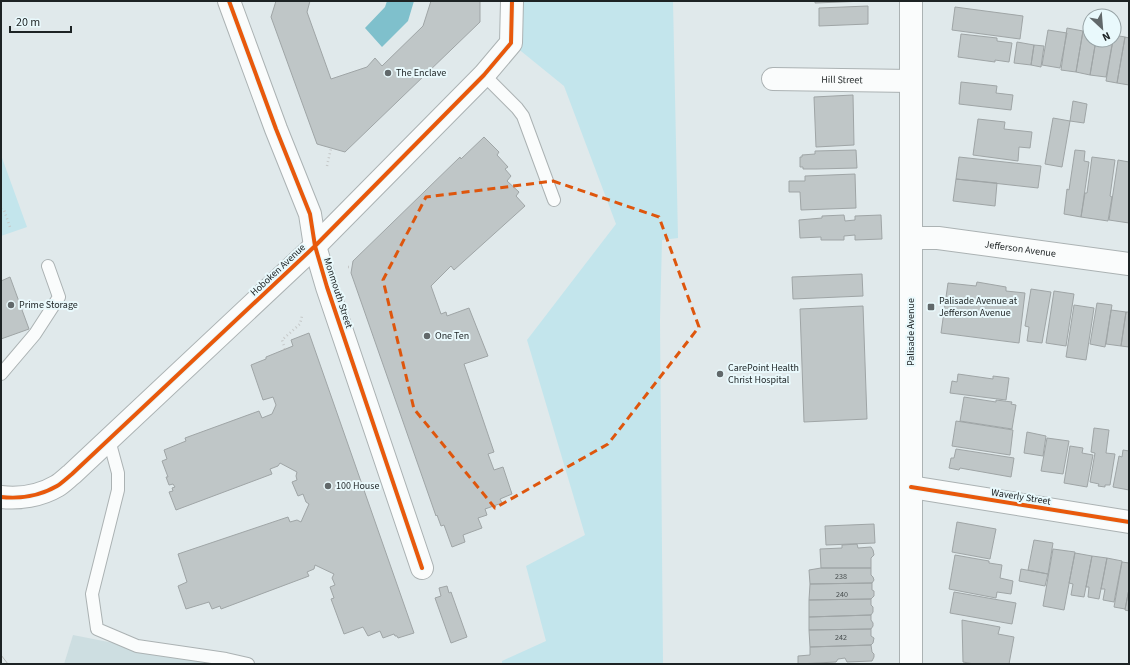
<svg xmlns="http://www.w3.org/2000/svg" width="1130" height="665" font-family="'Source Sans 3',sans-serif">
	<style>
		.built { fill: #cddee1 }
		.green { fill: #c3e5ec }
		.water { fill: #7fc0cc }
		.building { fill: #bfc6c7; stroke: #9fa5a6 }
		.lines { fill: none; stroke-linecap: round; stroke-linejoin: round }
		.lane-casing { stroke: #abb2b3; stroke-width: 14 }
		.street-casing { stroke: #abb2b3; stroke-width: 24 }
		.secondary-casing { stroke: #abb2b3; stroke-width: 24 }
		.path { stroke: #c5c8c8; stroke-width: 2.5; stroke-dasharray: 1 3; stroke-linecap: butt }
		.lane { stroke: #fafcfc; stroke-width: 12 }
		.street { stroke: #fafcfc; stroke-width: 22 }
		.secondary { stroke: #fafcfc; stroke-width: 22 }
		.tram { stroke: #b9bbbc; stroke-width: 1 }
		.cycleway-casing { stroke: #e9f9fc; stroke-width: 6 }
		.cycleway { stroke: #e8590c; stroke-width: 4 }
		.marked { fill: none; stroke: #de560d; stroke-width: 3; stroke-dasharray: 8 5; stroke-linejoin: round }
		.poi-dot { fill: #61686a; stroke: #e9f9fc; stroke-width: 1.5 }
		.labels { text-anchor: middle; dominant-baseline: central; stroke-width: 4; stroke-linejoin: round; paint-order: stroke }
		.number-label { font-size: 8px; fill: #464c4d }
		.poi-label { font-size: 10px; fill: #1d2324; stroke: #e9f9fc; text-anchor: start }
		.street-label { font-size: 10px; fill: #1d2324; stroke: #e9f9fc }
	</style>
	<rect width="100%" height="100%" fill="#e0e9eb"/>
	<path class="built" d="M73 635 220 664H64Z"/>
	<path class="green" d="M513 1H673L678 238 662 240 660 321 663 664H502V661L546 641 526 566 585 535 527 340 616 224 564 86 511 43Z
		M1 155 27 227 1 236Z"/>
	<path class="water" d="M387 1H414L408 21 382 47 365 28 385 7Z"/>
	<path class="building" d="M276 1H310L307 12 331 79 367 67 375 58 382 66 423 26 431 1H480V22L345 152 317 144 271 17Z
		M815 1H866L815 3Z
		M868 6V24L819 26V8Z
		M955 7 1023 16 1020 39 952 30Z
		M1067 28 1083 31 1076 72 1061 70Z
		M1048 30 1067 33 1060 68 1042 65Z
		M1083 31 1090 32V40H1096L1090 75 1076 72Z
		M961 34 997 38V41L1012 43 1009 62 995 60V62L958 57Z
		M1114 35 1125 37 1117 83 1106 81 1113 40H1114Z
		M1125 37 1129 38V85L1117 83Z
		M1096 40H1113L1106 77 1090 75Z
		M1017 42 1034 45 1031 65 1014 63Z
		M1034 45 1044 46 1041 67 1031 65Z
		M961 82 997 86 996 93 1013 95 1011 110 959 104Z
		M853 95 854 145 816 147 814 97Z
		M1073 101 1087 104 1084 123 1070 121Z
		M1053 118 1070 121 1062 167 1045 164Z
		M978 119 1005 122 1004 129 1032 132 1030 148 1019 147 1018 161 973 155Z
		M484 137 499 152 497 155 508 167 505 169 511 176 507 181 519 192 516 196 525 206 454 270 451 266 431 286 441 314 446 312 447 316 469 308 488 356 464 364 494 452 488 454 494 470 503 467 512 494 500 499 502 503 485 509 487 515 478 518 482 528 463 535 465 542 452 547 444 525 441 526 437 515 436 516 351 273 353 261 460 157 461 159Z
		M856 150 857 168 816 169H803V167H800V157H802V155L815 154V151Z
		M1075 150 1085 151 1084 161 1089 162 1081 217 1064 214 1067 189 1069 190Z
		M959 157 1041 166 1038 188 956 179Z
		M1092 157 1115 160 1110 196 1112 197 1108 221 1081 217 1085 193H1087Z
		M1118 160 1129 162V223L1109 220Z
		M855 174 856 208 801 210 800 192H789V181H805V176Z
		M956 179 997 183 995 206 953 201Z
		M844 215 845 221 855 220V216L881 215 882 239 855 240V235L844 236V240H821V237L800 238 799 220 822 218V216Z
		M862 274 863 296 793 299 792 277Z
		M10 277 29 329 1 339V281Z
		M977 282 1006 287V291L1025 293 1019 343 941 333 948 283 976 286Z
		M1031 289 1051 292 1042 343 1027 341 1029 327 1025 326Z
		M1054 291 1074 294 1066 346 1046 343Z
		M1097 303 1112 305 1105 347 1090 344Z
		M1074 305 1094 308 1086 360 1066 357Z
		M863 306 867 419 804 422 800 309Z
		M1111 310 1126 312 1121 346 1106 344Z
		M1126 312H1129V347L1121 346Z
		M309 333 414 633 398 638 397 636H395L394 634 383 638 380 631 368 636 363 627 344 634 331 599 334 598 330 587 335 585 332 578 334 574 315 565 314 569 307 572 309 576 221 609 220 606 212 609 209 602 186 609 178 586 187 582 178 554 288 517 290 522 297 520 301 522 309 504 306 502 303 494 298 496 292 482 297 480 296 476 297 472 280 463 278 466 270 469 272 474 176 510 169 492 173 491 172 488 175 487 173 484 169 485 166 477H168L162 461 167 459 164 450 186 441 185 438 259 411 262 418 272 414 276 405 273 397 263 400 251 365 266 359V357L293 346 291 340Z
		M958 374 993 379V376L1009 378 1006 400 950 393 952 381 957 382Z
		M964 397 996 402V400L1012 402 1011 404 1016 405 1012 429 960 421Z
		M956 421 1013 430 1010 455 952 446Z
		M1094 428 1109 430 1106 453 1115 454 1110 485H1105V487L1098 486 1099 484 1090 482 1095 453 1091 452Z
		M1027 432 1046 436 1043 456 1024 453Z
		M1047 438 1069 441 1063 474 1041 471Z
		M1070 446 1083 448 1082 453 1093 455 1087 487 1064 483Z
		M956 449 1014 458 1011 477 960 468 959 470 949 468 951 458H954Z
		M1123 450 1129 451V490L1113 487 1119 456 1122 457Z
		M957 522 996 529 990 559 952 552Z
		M874 524 875 543 826 545 825 526Z
		M1034 540 1053 543 1048 574 1028 570Z
		M857 544 858 548 871 547 873 550 874 555 871 558V568H821L820 549 842 548V545Z
		M1053 549 1075 552 1064 610 1043 606Z
		M1075 553 1092 556 1084 597 1071 595 1073 584 1069 583Z
		M955 555 989 561V563L1002 565 1000 578 1013 581 1011 594 997 592 996 598 949 589Z
		M1092 556 1107 558 1099 599 1088 597 1089 587H1086Z
		M1107 558 1122 561 1114 602 1103 600 1105 589H1101Z
		M1122 562 1129 563V589L1125 609 1114 607Z
		M821 568H871V575L873 577 874 580 872 583 810 584 809 570Z
		M1021 569 1048 574 1045 586 1019 581Z
		M872 583V590L874 591V596L871 599 809 600 810 584Z
		M447 586 449 593 451 592 467 637 451 643 435 598 441 596 439 588Z
		M1129 589V611L1125 610Z
		M954 592 1016 603 1012 624 950 613Z
		M871 599V605L873 607V612L871 615 809 617V600Z
		M871 615V620L873 623V626L871 629 809 630V617Z
		M962 620 1000 627 998 634 1014 637 1009 664H974L963 662Z
		M871 629V636L874 638 873 643 871 645 810 647 809 630Z
		M871 645 872 652 874 654V657L872 661 847 662 845 658 838 659 836 662 798 664V656L810 655V647Z"/>
	<g class="lines">
		<defs>
			<path id="lane" d="M484 75 517 108 523 116 554 200
				M1 374 35 334 59 297 48 266
				M109 440 118 473V490L92 594 97 629 137 646 226 659 248 664"/>
			<g id="street">
				<path d="M229 1 276 129 310 214 315 246 327 287 422 568"/>
				<path id="s1" d="M773 79 911 81"/>
				<path id="s2" d="M911 238H938L1129 264"/>
				<path d="M911 487 1129 522"/>
			</g>
			<path id="secondary" d="M1 497C19 499 40 496 57 486 62 483 67 478 72 474L315 246 484 75 511 43 512 1
				M911 664V1"/>
		</defs>
		<use href="#lane" class="lane-casing"/>
		<use href="#street" class="street-casing"/>
		<use href="#secondary" class="secondary-casing"/>
		<path class="path" d="M327 166 331 148
			M1 209 4 210 10 227
			M348 267H352
			M285 349 282 340 300 324 302 316"/>
		<use href="#lane" class="lane"/>
		<use href="#street" class="street"/>
		<use href="#secondary" class="secondary"/>
		<path class="tram" d="M1 655 8 664"/>
		<defs>
			<path id="cycleway" d="M229 1 276 129 310 214 315 246 327 287 422 568
				M911 487 1129 522
				M1 497C19 499 40 496 57 486 62 483 67 478 72 474L315 246 484 75 511 43 512 1"/>
		</defs>
		<use href="#cycleway" class="cycleway-casing"/>
		<use href="#cycleway" class="cycleway"/>
	</g>
	<path class="marked" d="M553 181 659 217 699 327 608 444 495 508 414 409 383 280 426 197Z"/>
	<g class="poi-dot">
		<circle cx="388" cy="73" r="4"/>
		<circle cx="11" cy="305" r="4"/>
		<rect x="927" y="303" width="8" height="8" rx="2"/>
		<circle cx="427" cy="336" r="4"/>
		<circle cx="720" cy="374" r="4"/>
		<circle cx="328" cy="486" r="4"/>
	</g>
	<g class="labels">
		<g class="number-label">
			<text x="841" y="576">238</text>
			<text x="842" y="594">240</text>
			<text x="841" y="637">242</text>
		</g>
		<g class="poi-label">
			<text x="396" y="73">The Enclave</text>
			<text x="939" y="301">Palisade Avenue at<tspan x="939" dy="12">Jefferson Avenue</tspan></text>
			<text x="19" y="305">Prime Storage</text>
			<text x="435" y="336">One Ten</text>
			<text x="728" y="368">CarePoint Health<tspan x="728" dy="12">Christ Hospital</tspan></text>
			<text x="336" y="486">100 House</text>
		</g>
		<g class="street-label">
			<text stroke="none"><textPath href="#s1" startOffset="69">Hill Street</textPath></text>
			<text stroke="none"><textPath href="#s2" startOffset="110">Jefferson Avenue</textPath></text>
			<text transform="translate(278 270) rotate(-43)">Hoboken Avenue</text>
			<text transform="translate(338 293) rotate(72)">Monmouth Street</text>
			<text transform="translate(911 332) rotate(-90)">Palisade Avenue</text>
			<text transform="translate(1021 497) rotate(9)">Waverly Street</text>
		</g>
	</g>
	<rect width="1130" height="665" fill="none" stroke="#1d2324" stroke-width="4"/>
	<g transform="translate(1102 28) rotate(154)"><circle r="19" fill="#e9f9fc" stroke="#97a3a6"/>
	<path d="M0-3L7 15L0 10L-7 15Z" fill="#61686a"/>
	<text y="-6" font-size="11" font-weight="bold" text-anchor="middle" fill="#1d2324">N</text>
	</g>
	<path d="M10 26v6h61v-6" fill="none" stroke="#1d2324" stroke-width="2"/>
	<text x="16" y="26" font-size="12" fill="#1d2324" stroke="#e9f9fc" stroke-width="3" paint-order="stroke">20 m</text>
</svg>
